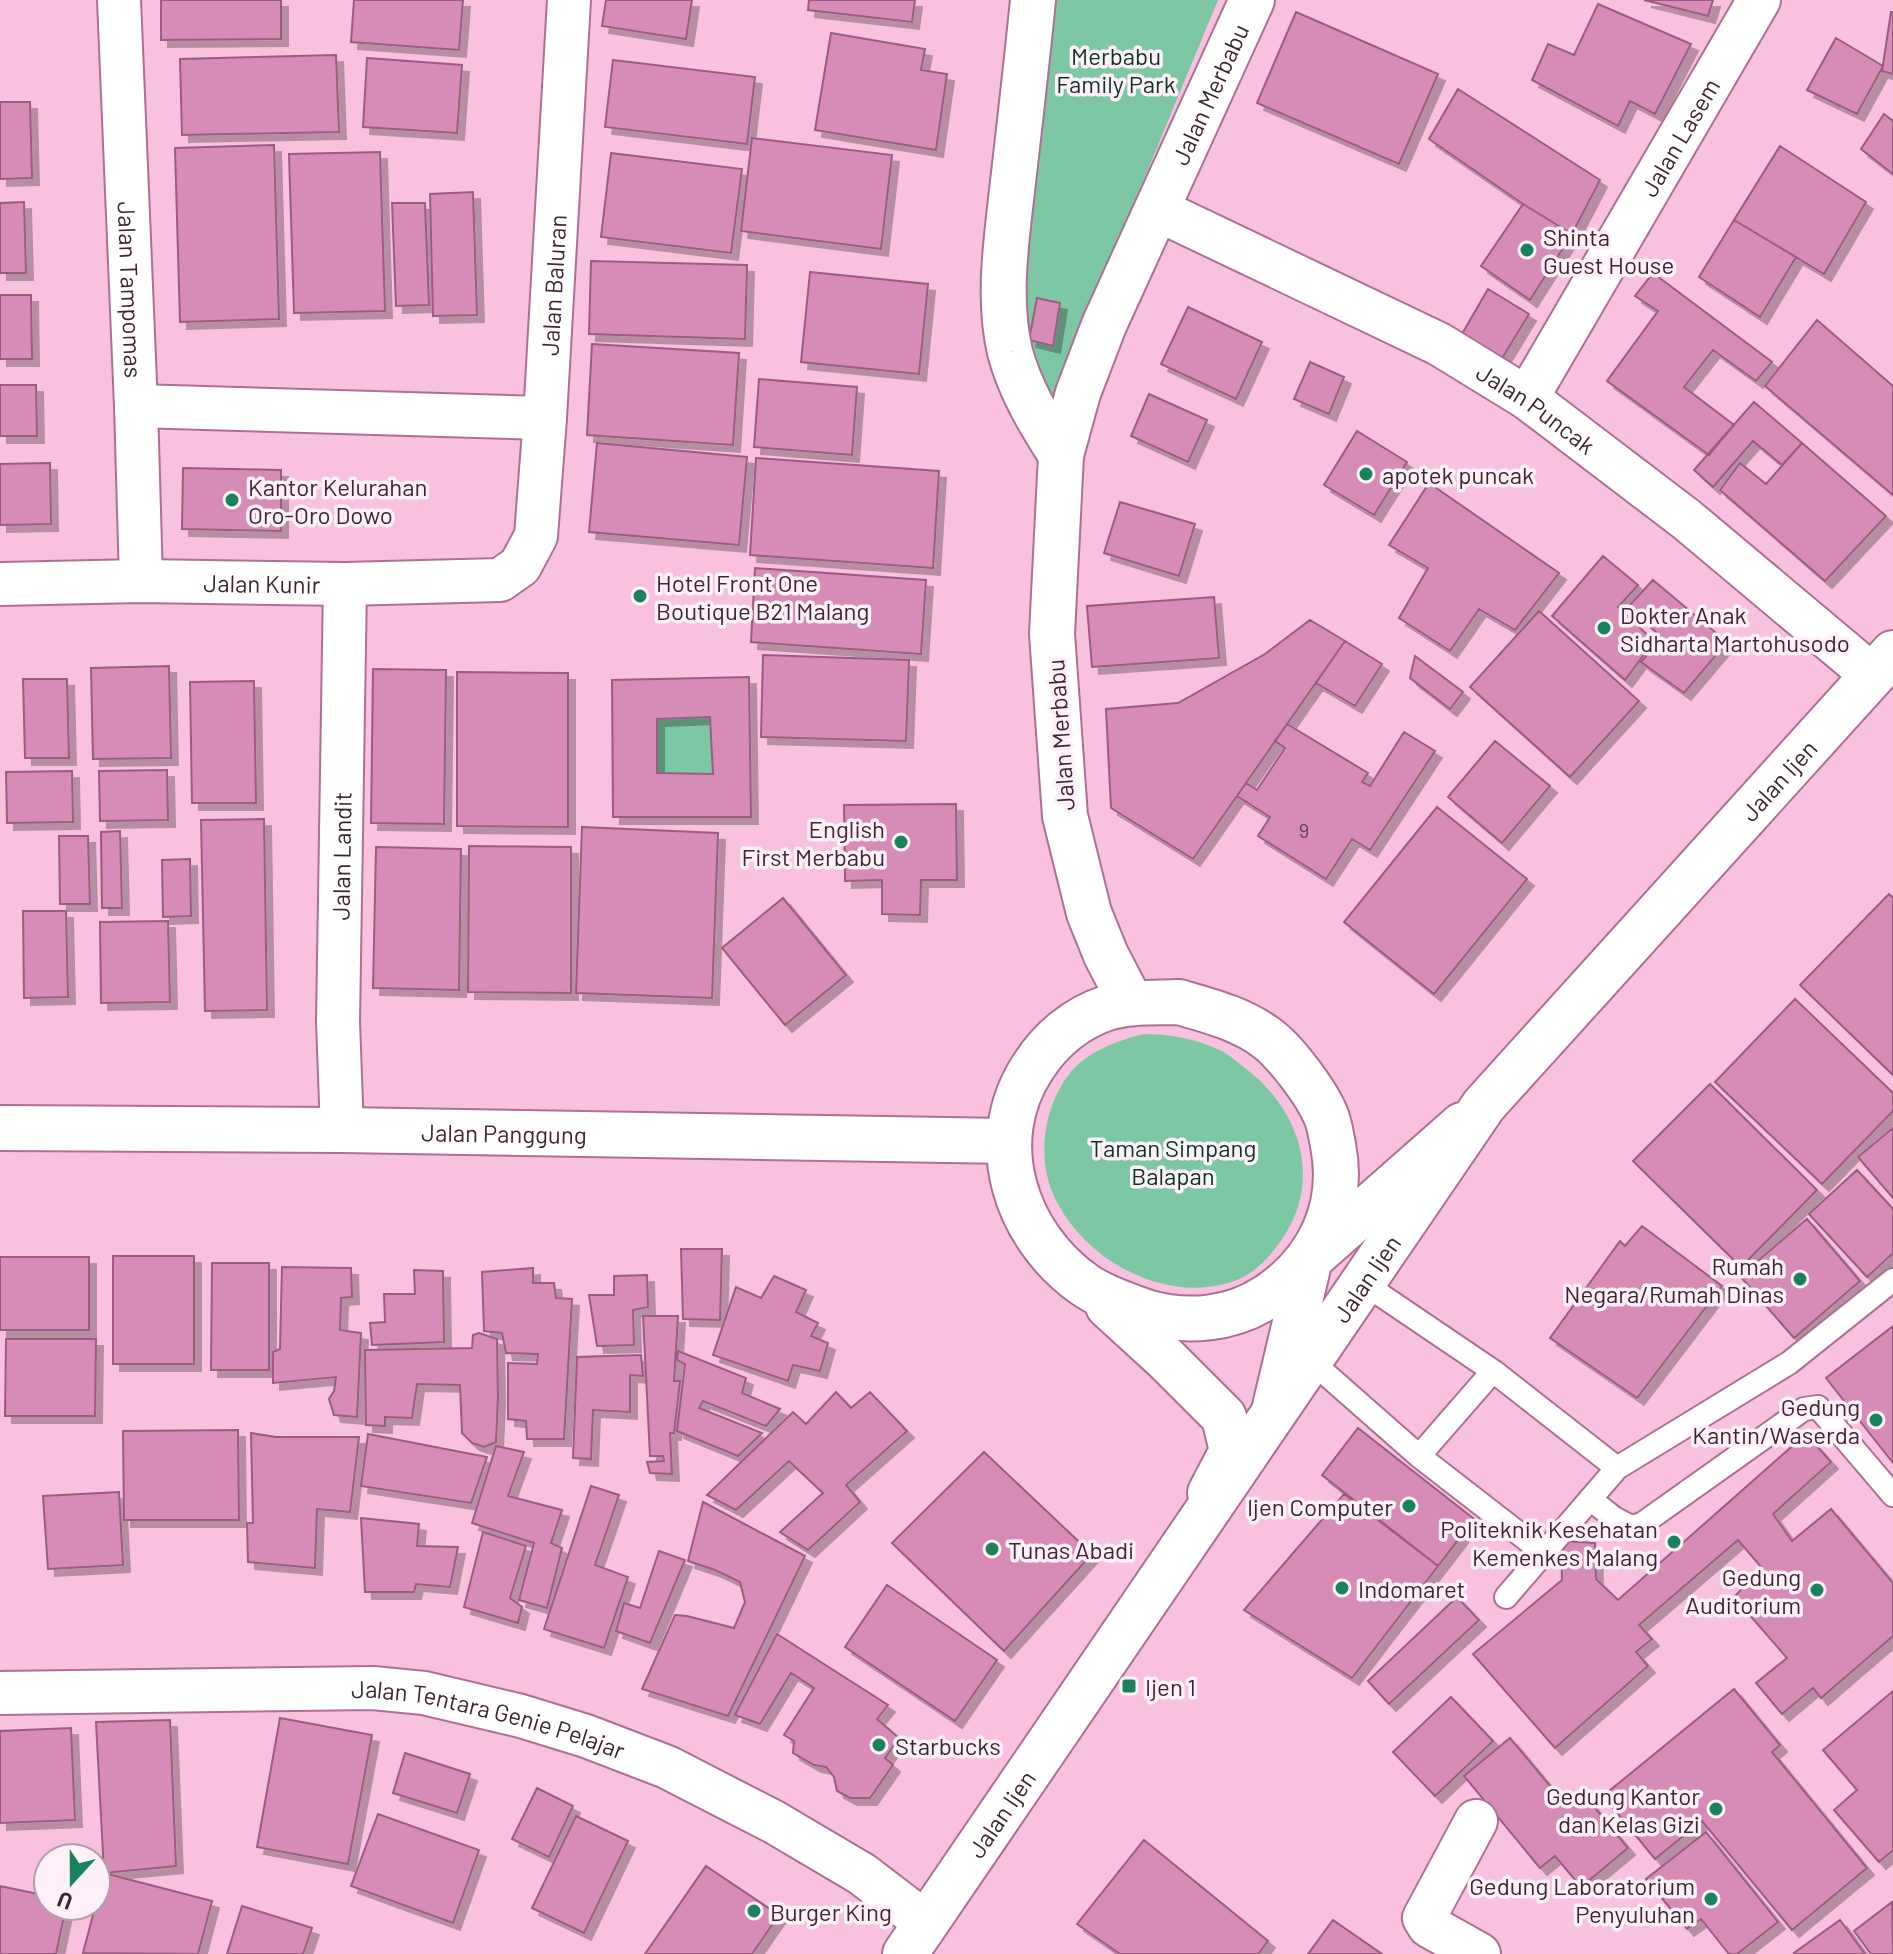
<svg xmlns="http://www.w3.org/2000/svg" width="1893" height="1954" font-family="Barlow,sans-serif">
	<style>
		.green { fill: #7dc7a5 }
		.building { fill: #d78cb8; stroke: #9a5d81; stroke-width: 2; fill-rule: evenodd; filter: url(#shadow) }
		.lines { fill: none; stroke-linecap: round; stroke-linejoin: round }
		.service-casing { stroke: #ad6f94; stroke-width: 26 }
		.minor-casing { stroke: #ad6f94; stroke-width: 46 }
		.secondary-casing { stroke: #ad6f94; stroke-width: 48 }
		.primary-casing { stroke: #ad6f94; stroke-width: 48 }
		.service { stroke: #fff; stroke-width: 22 }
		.minor { stroke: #fff; stroke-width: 42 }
		.secondary { stroke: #fff; stroke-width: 44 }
		.primary { stroke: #fff; stroke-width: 44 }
		.poi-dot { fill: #1a825e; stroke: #fef0f8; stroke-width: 3 }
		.labels { text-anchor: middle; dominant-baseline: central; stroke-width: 7; stroke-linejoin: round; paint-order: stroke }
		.number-label { font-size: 20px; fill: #653f55 }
		.park-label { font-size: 24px; fill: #093424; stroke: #fef0f8 }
		.street-label { font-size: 24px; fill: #3f2534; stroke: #fef0f8 }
		.poi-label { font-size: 24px; fill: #3f2534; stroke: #fef0f8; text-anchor: start }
	</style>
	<defs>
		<filter id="shadow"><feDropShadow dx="7" dy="7" stdDeviation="0" flood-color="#0004"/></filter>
	</defs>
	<rect width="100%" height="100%" fill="#f8c1e0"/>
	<path class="green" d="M1054 0H1218L1056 392 1048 396 1034 373 1021 304Z
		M710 717 713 774 657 773V719Z
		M1144 1034C1169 1034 1192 1038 1215 1048 1226 1052 1236 1061 1245 1068 1297 1107 1322 1174 1286 1233 1274 1252 1256 1274 1234 1281 1162 1307 1072 1254 1049 1183 1038 1147 1047 1102 1070 1073 1087 1052 1118 1040 1144 1034Z"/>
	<path class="building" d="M161 0H281V39L161 40Z
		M354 0H463L459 50 351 42Z
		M606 0H692L686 39 602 26Z
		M809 0H915L912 22 808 10Z
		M1644 0H1713L1708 16Z
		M1598 4 1691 44 1655 114 1630 101 1618 126 1532 80 1548 44 1574 55Z
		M1296 12 1438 74 1399 164 1257 103Z
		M1891 12H1893V74L1882 71Z
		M831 33 925 49 921 70 947 74 936 150 815 130Z
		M1836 38 1883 66 1857 114 1807 90Z
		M336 55 339 132 182 135 180 59Z
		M367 58 462 65 457 133 363 127Z
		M613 60 755 77 747 144 605 127Z
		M1458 89 1600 180 1572 234 1523 204 1429 139Z
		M0 102H30L32 178 0 179Z
		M1884 114 1893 121V174L1861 149Z
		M752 138 892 155 881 249 741 231Z
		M274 145 279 319 180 322 175 148Z
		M1780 146 1866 202 1824 274 1734 220Z
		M380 152 385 311 294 313 289 154Z
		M611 153 742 169 731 253 601 237Z
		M473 192 477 315 433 316 430 194Z
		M24 202 26 273H0V203Z
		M392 203H425L429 305 396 306Z
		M1523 204 1572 234 1530 300 1481 266Z
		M1734 220 1796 257 1760 317 1699 277Z
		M591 261 747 265 745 339 589 334Z
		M810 272 928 284 919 374 801 362Z
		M1653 273 1772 362 1756 381 1713 350 1684 387 1734 425 1709 455 1607 381 1658 311 1635 296Z
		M1488 289 1529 314 1501 360 1462 334Z
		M0 295H31L32 359H0Z
		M1037 298 1060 303 1053 346 1029 340Z
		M1188 307 1262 342 1236 399 1161 364Z
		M1817 320 1893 386V495L1765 386Z
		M592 344 739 353 733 445 587 435Z
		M1310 362 1344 377 1329 414 1294 399Z
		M759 379 857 387 852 455 754 447Z
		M0 385H36L37 436H0Z
		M1149 394 1207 420 1188 462 1131 436Z
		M1754 402 1802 443 1782 465 1753 441 1713 487 1694 470Z
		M1357 431 1407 462 1374 515 1324 485Z
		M597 443 747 457 739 545 589 532Z
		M1802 443 1886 516 1825 581 1720 490 1740 463 1766 484Z
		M756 458 939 471 933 568 750 555Z
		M50 463 51 524 0 525V464Z
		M183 468 281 470V531L182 529Z
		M1429 483 1559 573 1515 630 1479 609 1450 651 1399 618 1428 568 1389 545Z
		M1120 502 1195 524 1179 576 1104 553Z
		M1603 556 1638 585 1618 607 1654 641 1625 680 1552 616Z
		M755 568 926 580 921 654 751 642Z
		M1653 580 1727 642 1684 693 1641 662 1662 638 1629 606Z
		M1214 597 1219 658 1092 667 1087 606Z
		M1539 611 1639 701 1570 777 1470 687Z
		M1310 620 1345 641 1193 859 1111 808 1106 709 1178 703 1265 654Z
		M1345 641 1382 664 1355 706 1316 683Z
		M763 655 909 660 906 741 761 737Z
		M1415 656 1463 692 1450 709 1410 678Z
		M169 666 171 758 93 759 91 668Z
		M373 669 446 670 444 824 371 823Z
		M457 672 568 673V827L457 826Z
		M749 677 751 817H613L612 680ZM710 717 713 774 657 773V719Z
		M23 679H67L69 758H25Z
		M254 681 256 803H192L190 682Z
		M1287 724 1368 773 1362 782 1370 786 1404 732 1435 751 1370 850 1352 839 1326 879 1258 836 1270 817 1237 796 1246 783 1257 790 1285 748 1275 741Z
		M1495 741 1550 786 1502 843 1448 797Z
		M167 770 168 820 100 821 99 771Z
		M72 771 73 822 7 823 6 772Z
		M956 804 957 880H921L920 915 882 914V880L845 881 844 805Z
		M1437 807 1527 879 1434 994 1344 922Z
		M264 819 267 1010 205 1011 201 820Z
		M582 827 718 833 712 998 576 993Z
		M120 831 122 908H102L101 832Z
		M59 836H88L90 904H60Z
		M469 846 571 847V993L468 992Z
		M376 847 461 849 459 990 373 988Z
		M190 859 191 916 163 917 162 860Z
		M1889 894 1893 898V1075L1800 985Z
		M783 898 846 975 785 1025 722 948Z
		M23 911H66L68 997 24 998Z
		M168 921 170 1002 101 1003 100 922Z
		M1795 999 1893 1093V1111L1822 1184 1715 1082Z
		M1710 1084 1817 1190 1741 1267 1633 1161Z
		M1893 1128V1198L1858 1157Z
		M1857 1170 1893 1209V1253L1867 1277 1809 1214Z
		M1807 1219 1860 1281 1794 1338 1740 1276Z
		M1642 1226 1722 1286 1637 1398 1550 1338 1620 1241 1625 1246Z
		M681 1249H722L720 1320 683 1319Z
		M113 1256H194V1364H113Z
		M0 1257H89V1330H0Z
		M212 1263H269V1370H211Z
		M282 1267 351 1268 352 1297 341 1298 340 1330 361 1333 357 1417 334 1415 329 1399 334 1391 336 1377 273 1383V1352L280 1349Z
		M533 1268V1283H554L556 1298 572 1299 564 1439H527L526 1421 508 1419V1363L537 1364 538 1354 506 1353 502 1333 484 1331 482 1272Z
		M414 1270 443 1271 444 1342 372 1345 370 1323 385 1322 384 1294H415Z
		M647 1275 648 1307 633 1310 634 1345 597 1346 589 1295H614V1276Z
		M774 1276 806 1290 796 1312 818 1323 811 1336 828 1343 820 1371 793 1365 788 1381 713 1355 736 1287 761 1298Z
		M643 1316H678L674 1381H680L674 1433H670L672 1474 650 1473 647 1462 664 1461 663 1456H650Z
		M1893 1326V1463L1826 1378Z
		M479 1333 497 1339 498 1397 496 1442 484 1447 472 1443 462 1433 460 1385 417 1384 412 1418 385 1417V1426L366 1425 365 1350 472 1348 473 1335Z
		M6 1339H96L95 1416H5Z
		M678 1351 746 1378 742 1393 780 1409 766 1426 703 1401 699 1408 762 1433 738 1456 677 1431 685 1364 677 1360Z
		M641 1355 643 1376 630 1375V1412L593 1410 591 1459 573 1458 577 1357Z
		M836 1392 851 1408 870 1392 907 1431 846 1485 860 1502 808 1550 780 1532 823 1493 789 1461 736 1510 707 1495 793 1412 806 1424Z
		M1358 1428 1474 1519 1438 1566 1322 1475Z
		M238 1430 239 1520H124L123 1431Z
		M251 1433 276 1437H359L350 1512 317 1509 315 1568 248 1562 247 1523H253Z
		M368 1434 487 1457 471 1503 361 1486Z
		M1806 1434 1831 1462 1773 1514 1792 1541 1831 1509 1893 1583V1636L1821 1698 1813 1688 1782 1714 1756 1683 1787 1658 1734 1597 1762 1568 1738 1540 1639 1625 1652 1639 1636 1652 1648 1666 1555 1748 1473 1654 1562 1580 1561 1541 1595 1543 1596 1579 1618 1600Z
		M496 1446 524 1452 508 1496 562 1510 551 1543 562 1548 547 1608 519 1600 534 1543 472 1523Z
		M984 1452 1092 1554 1004 1651 892 1543Z
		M591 1486 619 1495 595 1565 628 1577 604 1648 544 1629Z
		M119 1492 123 1565 48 1569 43 1496Z
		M1344 1494 1438 1566 1352 1678 1244 1610Z
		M703 1502 805 1556 728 1716 642 1689 675 1615 687 1616 734 1628 745 1602 740 1582 715 1570 688 1561Z
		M361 1518 419 1524 417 1546 458 1547 450 1587 416 1584 414 1592H365Z
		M483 1532 526 1546 510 1598 522 1607 518 1623 464 1607Z
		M659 1551 685 1560 650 1643 616 1631 624 1603 640 1608Z
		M887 1585 997 1660 955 1721 845 1647Z
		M1457 1597 1479 1620 1389 1704 1368 1681Z
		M777 1634 888 1705 877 1719 899 1738 885 1758 893 1765 870 1798H850L837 1791 834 1777 826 1767 814 1765 793 1753 794 1741 784 1735 814 1688 791 1673 760 1724 735 1715Z
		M1734 1689 1780 1745 1772 1752 1867 1868 1792 1930 1702 1821 1655 1859 1603 1796Z
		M1893 1691V1850L1879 1862 1834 1810 1857 1790 1823 1750Z
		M1451 1697 1493 1741 1435 1796 1393 1752Z
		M280 1718 372 1735 348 1864 257 1847Z
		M170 1720 176 1866 104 1873 96 1722Z
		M71 1728 75 1820 0 1823V1731Z
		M1510 1738 1566 1805 1582 1792 1628 1848 1581 1887 1555 1856 1540 1868 1464 1776Z
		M405 1753 470 1774 457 1813 393 1793Z
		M537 1788 573 1806 549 1857 512 1839Z
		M378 1814 479 1850 453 1923 351 1886Z
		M576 1816 628 1841 584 1933 532 1908Z
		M1706 1832 1778 1922 1737 1954H1729L1701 1919 1687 1929 1646 1879Z
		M1144 1840 1268 1941 1258 1954H1120L1077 1924Z
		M706 1866 779 1915 752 1954H645Z
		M104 1873 212 1901 198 1954 83 1953Z
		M0 1886 48 1896V1906H66L56 1954H0Z
		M1892 1902 1893 1954H1871L1854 1931Z
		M242 1906 312 1928 303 1954H227Z
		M1333 1920 1382 1954H1308Z
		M1840 1920 1865 1954H1795L1794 1953Z"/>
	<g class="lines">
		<defs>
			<path id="service" d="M1363 1283 1493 1371 1617 1468
				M1311 1361 1419 1456 1544 1553
				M1419 1456 1493 1371
				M1590 1499 1614 1518 1631 1527 1642 1524 1804 1409 1818 1407 1893 1495
				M1506 1597 1617 1468 1789 1363 1893 1280"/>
			<g id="minor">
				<path id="s1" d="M119 0 136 406 141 581"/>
				<path id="s2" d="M1156 209 1439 344 1527 398 1686 519 1872 675"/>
				<path id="s3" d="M1527 398 1759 0"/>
				<path d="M136 406 545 418"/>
				<path id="s4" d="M0 584 141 581 345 584 500 580 520 566 536 536 545 418 569 0"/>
				<path id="s5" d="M342 1130 338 1022 345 584"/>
				<path id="s6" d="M0 1693 373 1688 424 1693 521 1716 586 1736 667 1767 774 1822 862 1874 926 1923"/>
				<path d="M1476 1821 1424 1918 1429 1926 1479 1954"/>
			</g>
			<g id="secondary">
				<path d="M1033 0C1027 61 1020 121 1013 182 1007 237 997 297 1010 352 1020 390 1040 422 1061 455"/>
				<path d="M1179 1002C1210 1011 1242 1019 1268 1039 1281 1049 1291 1062 1301 1075 1310 1087 1320 1101 1326 1116 1330 1125 1331 1136 1333 1145 1345 1207 1319 1262 1268 1296 1232 1320 1187 1324 1146 1312 1126 1305 1102 1297 1085 1285 1015 1236 984 1141 1033 1067 1050 1040 1076 1018 1107 1008 1130 1001 1155 1003 1179 1002Z"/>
				<path id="s7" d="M1131 1003 1106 955 1089 913 1065 816 1052 634 1061 455 1078 393 1104 325 1252 0"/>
				<path id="s8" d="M0 1128 342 1130 1008 1141"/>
				<path d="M1108 1306 1166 1359 1224 1417 1232 1451 1210 1493"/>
				<path d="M1274 1411 1310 1259 1462 1125"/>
			</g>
			<g id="primary">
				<path id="s9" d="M905 1954 1484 1105 1893 653"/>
			</g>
		</defs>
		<use href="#service" class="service-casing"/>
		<use href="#minor" class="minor-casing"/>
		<use href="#secondary" class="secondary-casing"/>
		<use href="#primary" class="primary-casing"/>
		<use href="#service" class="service"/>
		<use href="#minor" class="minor"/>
		<use href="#secondary" class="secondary"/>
		<use href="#primary" class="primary"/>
	</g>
	<g class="poi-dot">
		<circle cx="1527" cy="250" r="8"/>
		<circle cx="1366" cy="474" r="8"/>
		<circle cx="232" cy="500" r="8"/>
		<circle cx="640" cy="596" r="8"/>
		<circle cx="1604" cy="628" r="8"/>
		<circle cx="901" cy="842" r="8"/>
		<circle cx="1800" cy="1279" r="8"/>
		<circle cx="1876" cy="1420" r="8"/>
		<circle cx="1409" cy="1506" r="8"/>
		<circle cx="1674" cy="1542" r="8"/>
		<circle cx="992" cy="1549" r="8"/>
		<circle cx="1342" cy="1588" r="8"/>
		<circle cx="1817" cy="1590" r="8"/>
		<rect x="1121" y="1678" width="16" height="16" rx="4"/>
		<circle cx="879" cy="1745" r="8"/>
		<circle cx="1716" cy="1809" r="8"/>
		<circle cx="1711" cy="1899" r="8"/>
		<circle cx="754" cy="1911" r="8"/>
	</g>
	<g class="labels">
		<g class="number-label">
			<text x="1304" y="830">9</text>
		</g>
		<g class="park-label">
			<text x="1116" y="55">Merbabu<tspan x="1116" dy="28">Family Park</tspan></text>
			<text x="1173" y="1147">Taman Simpang<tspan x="1173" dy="28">Balapan</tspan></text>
		</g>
		<g class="street-label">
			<text stroke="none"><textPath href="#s7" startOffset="952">Jalan Merbabu</textPath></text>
			<text stroke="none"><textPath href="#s3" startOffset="302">Jalan Lasem</textPath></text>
			<text stroke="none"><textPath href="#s4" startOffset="810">Jalan Baluran</textPath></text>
			<text stroke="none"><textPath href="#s1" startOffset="290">Jalan Tampomas</textPath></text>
			<text stroke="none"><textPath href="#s2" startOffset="430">Jalan Puncak</textPath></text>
			<text stroke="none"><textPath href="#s4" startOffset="262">Jalan Kunir</textPath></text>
			<text transform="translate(1060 735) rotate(-94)">Jalan Merbabu</text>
			<text stroke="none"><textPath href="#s9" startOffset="1466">Jalan Ijen</textPath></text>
			<text stroke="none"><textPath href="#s5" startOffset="274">Jalan Landit</textPath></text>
			<text stroke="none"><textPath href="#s8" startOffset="504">Jalan Panggung</textPath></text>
			<text stroke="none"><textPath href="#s9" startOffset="818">Jalan Ijen</textPath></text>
			<text stroke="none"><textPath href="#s6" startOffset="492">Jalan Tentara Genie Pelajar</textPath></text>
			<text stroke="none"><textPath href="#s9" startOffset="170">Jalan Ijen</textPath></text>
		</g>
		<g class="poi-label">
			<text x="1543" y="236">Shinta<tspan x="1543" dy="28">Guest House</tspan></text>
			<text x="1382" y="474">apotek puncak</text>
			<text x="248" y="486">Kantor Kelurahan<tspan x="248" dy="28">Oro-Oro Dowo</tspan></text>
			<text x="656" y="582">Hotel Front One<tspan x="656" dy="28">Boutique B21 Malang</tspan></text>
			<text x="1620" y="614">Dokter Anak<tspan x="1620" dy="28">Sidharta Martohusodo</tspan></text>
			<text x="885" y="828" text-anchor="end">English<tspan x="885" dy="28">First Merbabu</tspan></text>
			<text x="1784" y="1265" text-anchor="end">Rumah<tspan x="1784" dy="28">Negara/Rumah Dinas</tspan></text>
			<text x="1860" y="1406" text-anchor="end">Gedung<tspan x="1860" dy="28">Kantin/Waserda</tspan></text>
			<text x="1393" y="1506" text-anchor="end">Ijen Computer</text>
			<text x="1658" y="1528" text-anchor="end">Politeknik Kesehatan<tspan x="1658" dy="28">Kemenkes Malang</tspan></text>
			<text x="1008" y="1549">Tunas Abadi</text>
			<text x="1801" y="1576" text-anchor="end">Gedung<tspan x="1801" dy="28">Auditorium</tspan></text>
			<text x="1358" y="1588">Indomaret</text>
			<text x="1145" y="1686">Ijen 1</text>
			<text x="895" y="1745">Starbucks</text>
			<text x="1700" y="1795" text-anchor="end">Gedung Kantor<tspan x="1700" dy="28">dan Kelas Gizi</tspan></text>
			<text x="1695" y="1885" text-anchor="end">Gedung Laboratorium<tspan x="1695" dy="28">Penyuluhan</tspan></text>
			<text x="770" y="1911">Burger King</text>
		</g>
	</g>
	<g transform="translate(72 1882) rotate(201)"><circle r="38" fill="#fef0f8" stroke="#b29faa" stroke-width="2"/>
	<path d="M0-6L14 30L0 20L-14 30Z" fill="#1a825e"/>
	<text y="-12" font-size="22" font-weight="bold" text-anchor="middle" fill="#3f2534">U</text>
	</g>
</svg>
